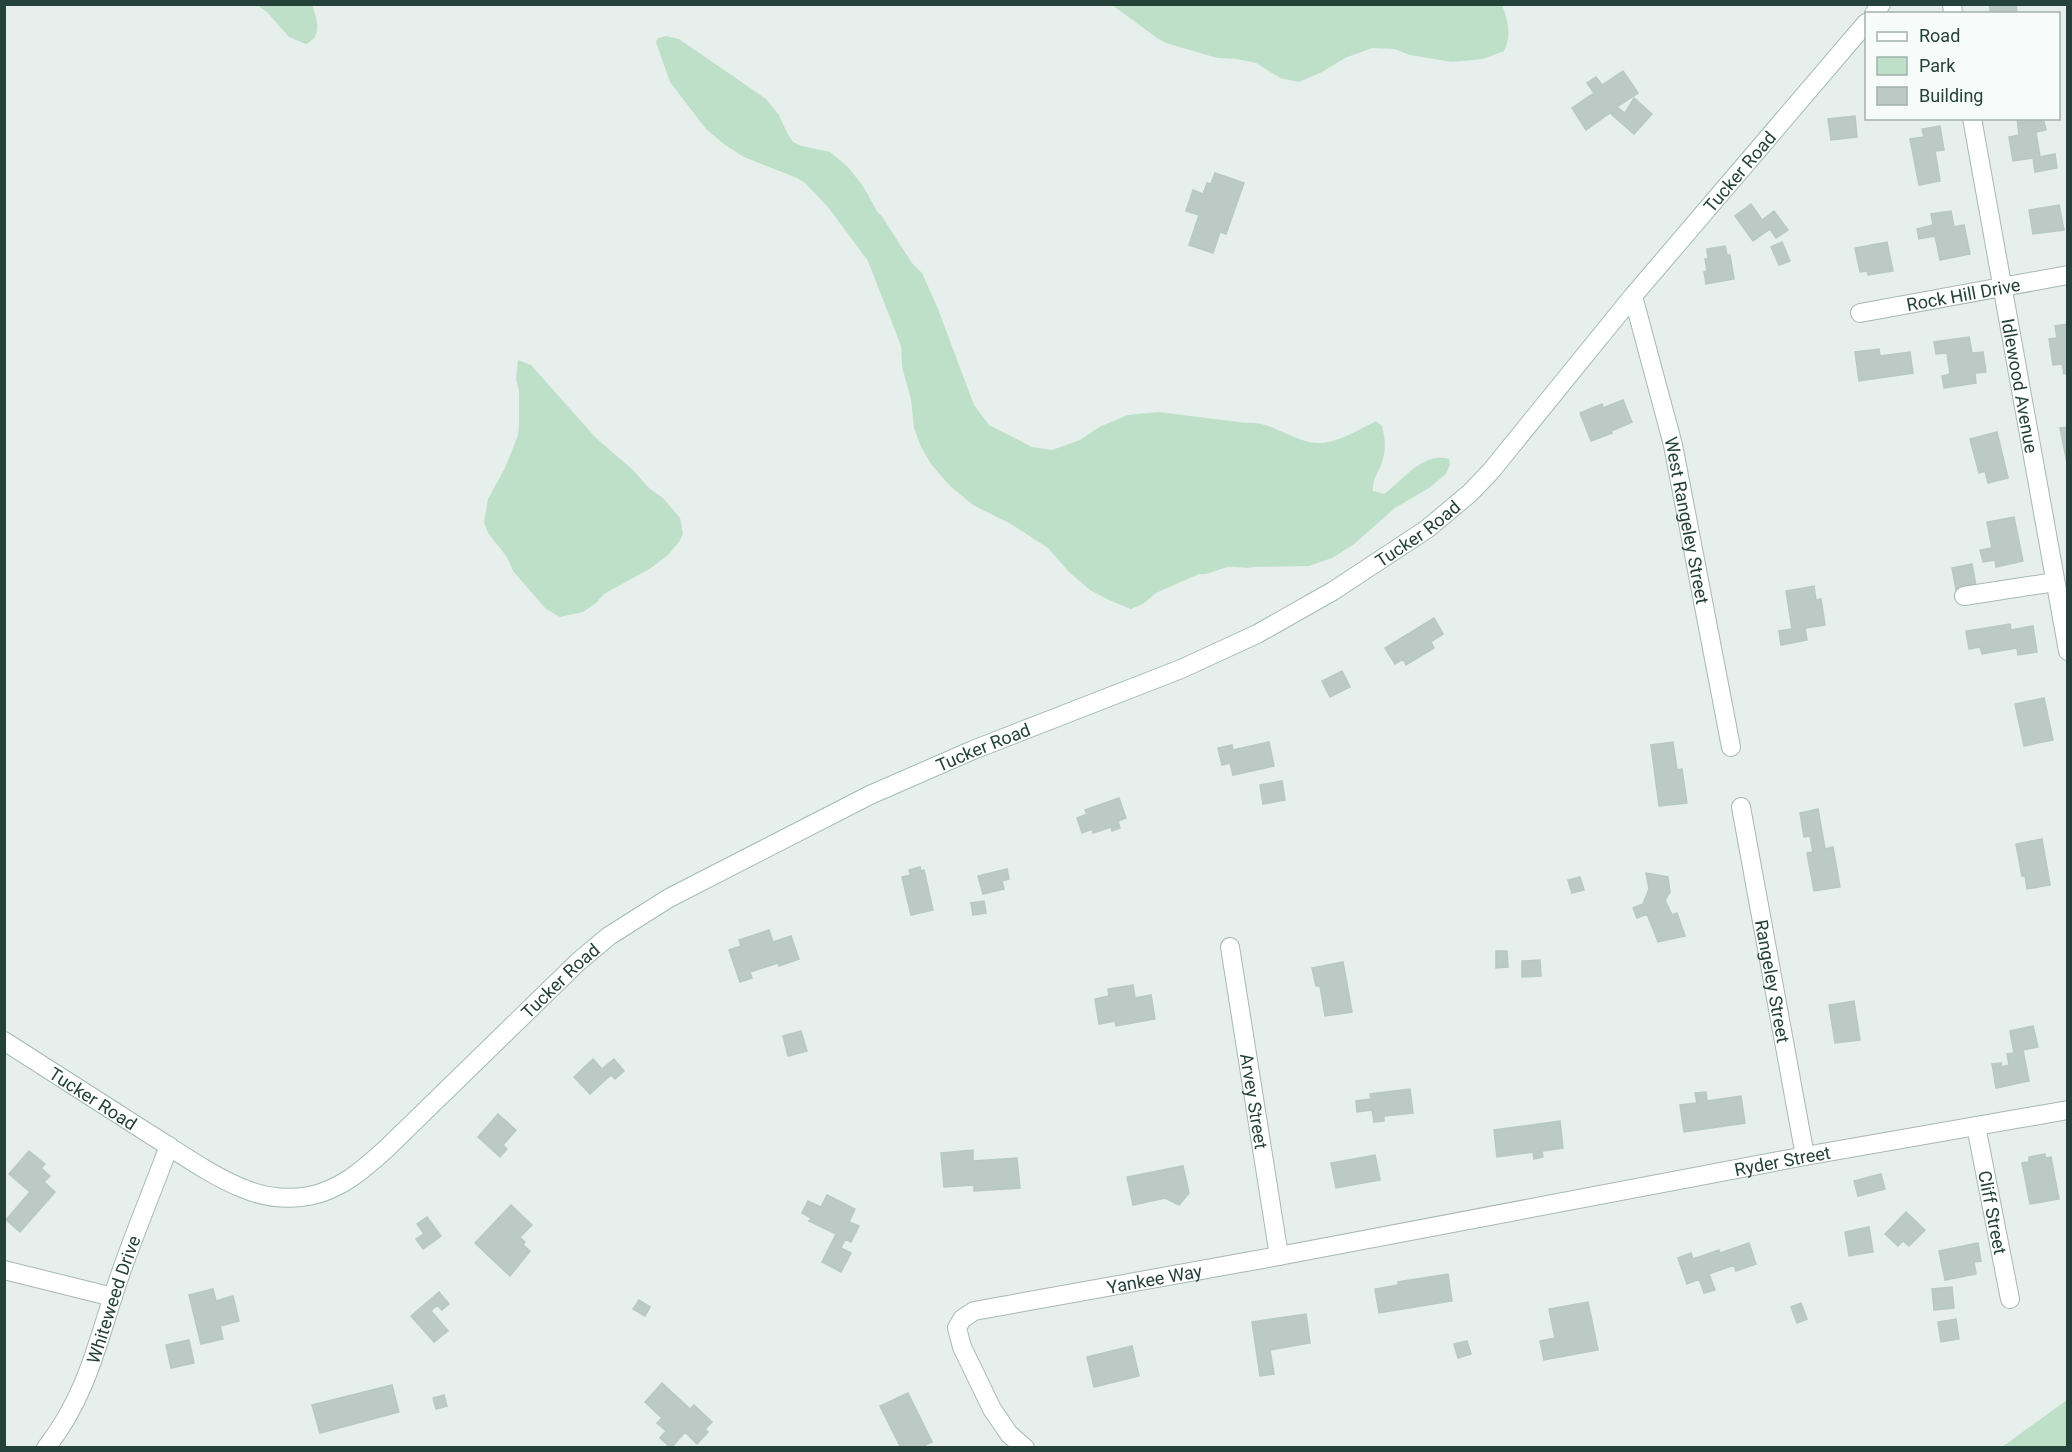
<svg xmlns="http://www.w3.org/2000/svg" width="2072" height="1452" font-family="Roboto,sans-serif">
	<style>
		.green { fill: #bfe0c8 }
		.building { fill: #bbcac4; stroke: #b8c9c2; stroke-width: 1.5 }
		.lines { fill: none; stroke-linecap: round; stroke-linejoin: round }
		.minor-casing { stroke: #a8b8b2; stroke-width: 20 }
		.secondary-casing { stroke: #a4bbb3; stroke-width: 20 }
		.minor { stroke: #fff; stroke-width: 18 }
		.secondary { stroke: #fff; stroke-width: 18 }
		.labels { text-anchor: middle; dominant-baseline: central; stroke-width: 4.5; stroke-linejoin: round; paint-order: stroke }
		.street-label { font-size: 18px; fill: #24423a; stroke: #f7fbf9 }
	</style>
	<rect width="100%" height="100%" fill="#e6efeb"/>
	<path class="green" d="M257 5H312C317 19 323 36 306 44L289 37 267 12Z
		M1112 5H1502C1508 20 1512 36 1504 51L1483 59 1452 62 1410 55 1394 49 1372 48 1345 58 1322 72 1299 82 1280 78 1256 63 1237 59 1217 58 1166 43 1157 38Z
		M666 36 679 39 766 99 779 115 787 133 793 142 802 146 830 152 848 167 863 186 878 213 881 215 912 263 922 273 938 309 974 405 989 425 1032 447 1052 450 1080 440 1101 426 1128 415 1158 412 1246 423C1272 420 1296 445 1323 443 1341 441 1360 429 1376 421L1382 426C1385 437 1386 448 1383 459 1380 472 1372 476 1373 491L1384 494C1403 480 1423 451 1449 459L1450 465 1446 474 1429 488 1395 508 1353 545 1332 558 1309 566 1253 567C1244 569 1237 566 1228 567 1218 569 1210 575 1199 574L1156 593 1143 604 1131 609 1109 600 1090 590 1069 572 1048 548 1011 524 973 505 950 486 931 464 921 447 914 428 911 399 902 367 901 346 868 261 828 207 805 183 797 178 744 157 725 145 706 129 670 82 656 42 658 38Z
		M518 360 531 365 596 438 633 470 649 488 663 498 680 518 683 534 679 542 668 555 651 568 604 594 596 603 583 612 560 617 546 609 513 571 507 557 488 533 484 522 488 499 505 468 518 435 519 425V391L516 379Z
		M2067 1400V1447H2002Z"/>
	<path class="building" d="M1989 4H2016L2017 14H1991Z
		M1623 71 1638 93 1617 107 1625 113 1634 98 1652 114 1634 134 1610 113 1586 130 1572 108 1594 93 1587 83 1596 77 1602 85Z
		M1855 116 1857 137 1831 140 1828 119Z
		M2017 118H2043L2046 130 2036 132 2040 157 2055 154 2057 168 2035 172 2033 158 2013 161 2009 137 2019 135Z
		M1940 126 1944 150 1935 151 1940 181 1919 185 1910 139 1924 137 1922 129Z
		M1215 173 1244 183 1226 234 1220 232 1213 253 1189 245 1199 215 1186 211 1193 190 1203 194 1207 183 1211 184Z
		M1751 204 1762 220 1774 211 1788 230 1776 238 1770 229 1753 241 1735 216Z
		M2059 205 2064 230 2033 234 2029 210Z
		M1951 211 1954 227 1964 225 1970 254 1940 260 1935 236 1919 239 1917 229 1933 225 1931 214Z
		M1782 242 1790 261 1779 265 1771 247Z
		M1887 242 1893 271 1868 275 1867 271 1860 272 1855 248Z
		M1725 246 1727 255H1730L1734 279 1706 284 1704 272 1707 271 1705 259H1708L1707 249Z
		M2068 324V373L2064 374 2062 364 2053 365 2049 339 2057 338 2055 326Z
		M1969 337 1972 353 1983 352 1986 372 1975 373 1976 383 1944 388 1942 376 1950 374 1947 353 1936 354 1934 342Z
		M1879 349 1880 356 1910 352 1913 373 1859 381 1855 352Z
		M1623 400 1632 422 1611 431 1612 433 1591 441 1580 413 1602 404 1603 408Z
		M2068 427V468L2060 428Z
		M1997 432 2008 478 1988 483 1985 471 1979 473 1970 439Z
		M2014 517 2023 561 1996 567 1995 560 1983 562 1980 550 1992 548 1987 522Z
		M1972 564 1976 586 1956 590 1952 568Z
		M1814 586 1816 600 1821 599 1825 625 1805 628 1807 640 1781 645 1779 631 1792 629 1786 591Z
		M1434 618 1443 634 1431 642 1434 648 1406 665 1403 659 1395 664 1385 648Z
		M2010 624 2011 630 2033 626 2037 652 2018 655 2017 648 1982 654 1980 647 1969 649 1966 631Z
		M1342 671 1350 687 1330 697 1322 681Z
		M2044 698 2053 740 2024 746 2015 704Z
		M1269 742 1274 766 1233 775 1230 763 1222 765 1218 748 1232 745 1233 750Z
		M1673 742 1677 770 1682 769 1687 803 1659 806 1651 745Z
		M1282 781 1285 800 1263 804 1260 785Z
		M1119 798 1126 818 1118 821 1120 828 1112 831 1111 827 1093 833 1092 829 1082 833 1077 818 1087 814 1085 810Z
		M1818 809 1825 849 1833 847 1840 887 1814 891 1807 853 1813 852 1810 836 1804 837 1800 813Z
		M2042 839 2050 885 2027 889 2025 875 2022 876 2016 844Z
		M920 867 921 871 924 870 933 910 911 915 902 877 911 875 909 870Z
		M1007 869 1009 879 1002 881 1004 889 983 894 978 876Z
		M1646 873 1668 877 1670 892 1665 900 1672 915 1677 913 1685 936 1658 942 1647 914 1637 918 1633 908 1643 904 1649 889Z
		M1580 877 1584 890 1572 893 1568 880Z
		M984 901 986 913 973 915 971 903Z
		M769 930 773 942 791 936 799 959 779 966 778 963 750 972 752 978 740 982 729 950 741 946 739 940Z
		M1496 951H1507L1508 967 1496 968Z
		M1540 960 1541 976 1522 977V961Z
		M1343 962 1352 1012 1325 1016 1320 986H1316L1312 968Z
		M1133 985 1135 998 1151 995 1155 1019 1116 1026 1115 1021 1099 1024 1095 999 1109 996 1108 989Z
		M1854 1001 1860 1040 1835 1043 1829 1005Z
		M2033 1026 2038 1047 2023 1050 2029 1081 1996 1088 1992 1064 2001 1063V1067L2009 1065 2007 1054 2014 1053 2010 1031Z
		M801 1031 807 1051 788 1056 783 1036Z
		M593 1059 602 1069 614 1059 624 1071 615 1079 611 1075 590 1094 574 1077Z
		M1410 1089 1413 1113 1384 1116V1121L1374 1122 1372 1110 1357 1112 1356 1101 1371 1099 1370 1094Z
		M1706 1092 1707 1101 1741 1096 1745 1123 1684 1132 1680 1105 1697 1103 1695 1093Z
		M498 1114 516 1130 503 1145 507 1149 500 1157 478 1137Z
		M1560 1121 1563 1148 1542 1151 1543 1157 1534 1159 1533 1152 1497 1157 1494 1130Z
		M973 1150V1161L1017 1158 1020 1188 974 1191V1185L944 1187 941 1153Z
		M29 1151 45 1164 41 1168 50 1176 44 1182 55 1192 20 1232 6 1220 30 1192 9 1174Z
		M2045 1154V1158L2051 1157 2059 1199 2030 1204 2022 1163 2029 1162V1157Z
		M1375 1155 1380 1180 1336 1188 1331 1163Z
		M1183 1166 1189 1193 1179 1205 1165 1198 1133 1205 1127 1177Z
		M1881 1174 1885 1189 1858 1196 1854 1181Z
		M827 1195 855 1209 849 1222 859 1226 851 1242 845 1239 841 1248 851 1253 841 1272 822 1262 836 1234 809 1221 811 1218 802 1213 808 1201 821 1207Z
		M511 1205 532 1225 520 1237 525 1242 523 1245 530 1251 510 1276 475 1243Z
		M1906 1212 1925 1230 1909 1246 1903 1241 1898 1246 1885 1234Z
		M427 1217 441 1236 423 1249 416 1239 424 1234 417 1224Z
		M1869 1227 1873 1252 1849 1256 1845 1232Z
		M1749 1243 1756 1264 1736 1271 1734 1265 1709 1274 1715 1290 1704 1293 1699 1279 1687 1284 1678 1258 1691 1253 1693 1259 1719 1250 1720 1253Z
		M1978 1243 1981 1261 1974 1262 1976 1274 1945 1280 1939 1251Z
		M1448 1274 1452 1301 1379 1313 1375 1289 1398 1285V1282Z
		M1952 1287 1954 1308 1934 1310 1932 1289Z
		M213 1289 216 1301 233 1296 239 1321 220 1326 223 1339 201 1344 189 1295Z
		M439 1292 449 1304 442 1310 437 1305 431 1311 448 1331 434 1342 411 1316Z
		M639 1300 650 1307 645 1316 633 1309Z
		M1588 1302 1598 1350 1544 1360 1540 1341 1555 1338 1549 1309Z
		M1801 1303 1807 1319 1797 1323 1791 1307Z
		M1306 1314 1310 1343 1270 1350 1274 1374 1260 1376 1252 1322Z
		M1956 1319 1959 1339 1941 1342 1938 1322Z
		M189 1340 194 1363 171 1368 166 1345Z
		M1467 1341 1471 1354 1458 1358 1454 1344Z
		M1132 1346 1139 1376 1094 1387 1087 1357Z
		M662 1383 690 1409 694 1405 712 1422 705 1429 708 1432 697 1444 685 1432 671 1448 660 1438 666 1431 657 1423 662 1418 645 1402Z
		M392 1385 399 1412 320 1433 312 1405Z
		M908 1393 932 1442 920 1448H901L880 1406Z
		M444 1395 447 1406 436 1409 433 1398Z"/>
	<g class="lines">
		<defs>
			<g id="minor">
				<path d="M1952 4 1953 14"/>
				<path id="s1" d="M1972 118 2068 651"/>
				<path id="s2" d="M1633 296 1673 445 1731 747"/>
				<path id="s3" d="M1860 313 2068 275"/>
				<path d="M1964 596 2055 582"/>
				<path id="s4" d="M1741 807 1805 1156"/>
				<path id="s5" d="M1230 947 1279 1256"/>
				<path id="s6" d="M1976 1126 2010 1299"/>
				<path d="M4 1270 113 1297"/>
				<path id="s7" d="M46 1448C89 1393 98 1338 120 1275 135 1232 153 1189 169 1146"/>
				<path id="s8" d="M1025 1448 1009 1434 992 1409 962 1347 957 1328 962 1319 974 1311 1279 1256 1805 1156 2068 1110"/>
			</g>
			<g id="secondary">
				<path d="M1874 14 1881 4"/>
				<path id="s9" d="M4 1041C53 1072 102 1104 151 1135 180 1153 210 1175 242 1188 263 1197 286 1200 309 1196 340 1190 363 1170 386 1149L578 962 609 936 669 898 870 795 973 750 1181 669 1257 634 1333 591 1427 529 1470 493 1491 471 1633 296 1866 23"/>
			</g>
		</defs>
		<use href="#minor" class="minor-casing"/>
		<use href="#secondary" class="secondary-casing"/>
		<use href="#minor" class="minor"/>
		<use href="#secondary" class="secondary"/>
	</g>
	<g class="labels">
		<g class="street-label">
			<text stroke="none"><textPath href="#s9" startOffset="2140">Tucker Road</textPath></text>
			<text stroke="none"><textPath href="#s3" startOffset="105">Rock Hill Drive</textPath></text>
			<text stroke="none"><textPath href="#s1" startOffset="272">Idlewood Avenue</textPath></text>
			<text stroke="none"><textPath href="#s2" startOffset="231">West Rangeley Street</textPath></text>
			<text stroke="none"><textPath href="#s9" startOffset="1654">Tucker Road</textPath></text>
			<text stroke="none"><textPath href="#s9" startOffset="1168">Tucker Road</textPath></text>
			<text stroke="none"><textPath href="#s9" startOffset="682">Tucker Road</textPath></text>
			<text stroke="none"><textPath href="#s4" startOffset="177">Rangeley Street</textPath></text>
			<text stroke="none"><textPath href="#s9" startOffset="106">Tucker Road</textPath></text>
			<text stroke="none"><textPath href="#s5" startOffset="156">Arvey Street</textPath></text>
			<text stroke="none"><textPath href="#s8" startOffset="987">Ryder Street</textPath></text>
			<text stroke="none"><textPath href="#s6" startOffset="88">Cliff Street</textPath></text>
			<text stroke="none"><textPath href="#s8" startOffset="348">Yankee Way</textPath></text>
			<text stroke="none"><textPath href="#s7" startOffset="164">Whiteweed Drive</textPath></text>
		</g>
	</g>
	<rect width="2072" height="1452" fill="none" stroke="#24423a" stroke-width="12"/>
	<rect x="1865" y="12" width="195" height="108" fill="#f7fbf9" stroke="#a3b1ad" stroke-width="1.5"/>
	<rect x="1877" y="32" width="30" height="9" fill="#ffffff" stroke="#a3b1ad" stroke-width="1.5"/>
	<text x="1919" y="42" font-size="18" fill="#24423a">Road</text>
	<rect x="1877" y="57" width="30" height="18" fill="#bfe0c8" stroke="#a3b1ad" stroke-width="1.5"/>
	<text x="1919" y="72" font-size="18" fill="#24423a">Park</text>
	<rect x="1877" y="87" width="30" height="18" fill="#bbcac4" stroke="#a3b1ad" stroke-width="1.5"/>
	<text x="1919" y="102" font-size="18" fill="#24423a">Building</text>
</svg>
